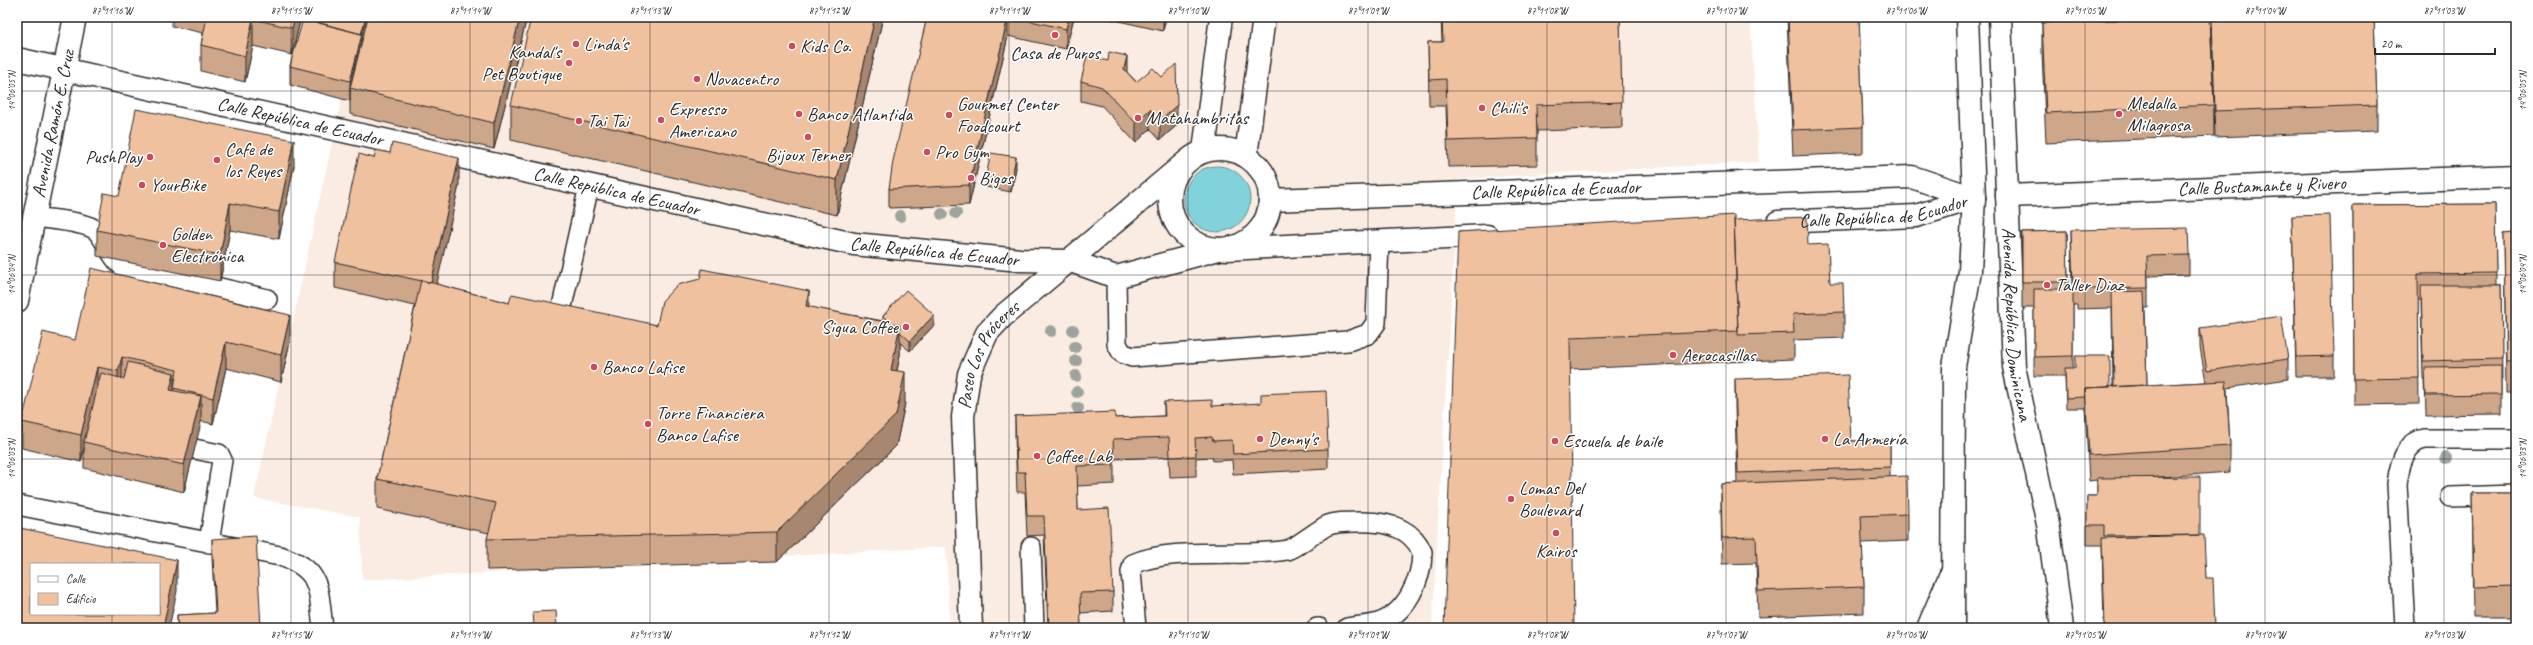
<svg xmlns="http://www.w3.org/2000/svg" width="2533" height="645" font-family="Caveat,sans-serif">
	<style>
		.built { fill: #faece2 }
		.water { fill: #82d2dc; stroke: #5f8f95 }
		.lines { fill: none; stroke-linecap: round; stroke-linejoin: round }
		.lane-casing { stroke: #2b2b2b; stroke-width: 22 }
		.street-casing { stroke: #2b2b2b; stroke-width: 25 }
		.secondary-casing { stroke: #2b2b2b; stroke-width: 25 }
		.lane { stroke: #fff; stroke-width: 19 }
		.street { stroke: #fff; stroke-width: 22 }
		.secondary { stroke: #fff; stroke-width: 22 }
		.tree { fill: #9ca49d }
		.wall { fill: #cea689; stroke: #2b2b2b; fill-rule: evenodd }
		.shaded-wall { fill: #a8876f; stroke: #2b2b2b }
		.building { fill: #f0c19f; stroke: #2b2b2b; fill-rule: evenodd }
		.ticks { fill: none; stroke: #2b2b2b; stroke-width: 1; stroke-opacity: 0.45 }
		.poi-dot { fill: #d1495b; stroke: #fff; stroke-width: 1.5 }
		.labels { text-anchor: middle; dominant-baseline: central; stroke-width: 3; stroke-linejoin: round; paint-order: stroke }
		.poi-label { font-size: 19px; fill: #2b2b2b; stroke: #fff; text-anchor: start }
		.street-label { font-size: 19px; fill: #2b2b2b; stroke: #fff }
		.neatline { fill: none; stroke: #2b2b2b; stroke-width: 1.5 }
		.ticks-label { font-size: 10px; text-anchor: middle; fill: #2b2b2b }
	</style>
	<rect width="100%" height="100%" fill="#fff"/>
	<filter id="ink" filterUnits="userSpaceOnUse"><feTurbulence type="fractalNoise" baseFrequency=".025" numOctaves="2"/><feDisplacementMap in="SourceGraphic" scale="8" xChannelSelector="R" yChannelSelector="G"/><feConvolveMatrix kernelMatrix="1 2 1 2 8 2 1 2 1" color-interpolation-filters="sRGB"/></filter>
	<g filter="url(#ink)">
		<path class="built" d="M363 17H1750L1759 162 1458 179 1432 628H950L946 547 362 580 360 517 254 498 340 106Z"/>
		<path class="water" d="M1184 199a33 33 0 1 1 66 0a33 33 0 1 1-66 0Z"/>
		<g class="lines">
			<defs>
				<path id="lane" d="M35 217C51 220 85 221 97 231 105 239 110 255 121 265L267 299
					M1116 277 1117 344 1122 353 1132 357 1348 341 1368 334 1376 323 1379 241
					M558 324 589 186
					M170 444 219 454 222 460 209 543
					M2450 497 2516 495
					M17 505 280 556C322 569 318 589 323 628
					M1031 547 1034 628
					M1136 628 1131 572 1133 564C1173 546 1243 558 1287 550 1294 549 1317 531 1326 526 1335 522 1346 522 1356 522 1382 521 1411 525 1422 552 1422 580 1406 614 1378 623 1368 626 1357 626 1347 628
					M1317 628H1319
					M2405 628 2397 484C2399 466 2405 442 2425 439H2516"/>
				<g id="street">
					<path id="s1" d="M17 59 854 244 1020 260 1071 261 1116 277 1219 249"/>
					<circle cx="1220" cy="199" r="50"/>
					<path d="M1204 151 1221 17"/>
					<path d="M1246 156 1264 17"/>
					<path id="s2" d="M2007 196 2516 176"/>
					<path id="s3" d="M1270 200 1912 177 1974 198"/>
					<path id="s4" d="M1778 222 1916 216 1974 198"/>
					<path d="M1227 249 1487 236"/>
					<path id="s5" d="M971 628 963 417 969 374 987 333 1003 316 1185 163"/>
				</g>
				<g id="secondary">
					<path id="s6" d="M2000 17 2014 367 2049 529 2062 628"/>
					<path id="s7" d="M17 301 75 17"/>
					<path d="M1928 628 1950 576"/>
					<path d="M1953 628 1954 367 1970 271 1974 198 1967 17"/>
				</g>
			</defs>
			<use href="#lane" class="lane-casing"/>
			<use href="#street" class="street-casing"/>
			<use href="#secondary" class="secondary-casing"/>
			<use href="#lane" class="lane"/>
			<use href="#street" class="street"/>
			<use href="#secondary" class="secondary"/>
		</g>
		<g class="tree">
			<circle cx="956" cy="213" r="6"/>
			<circle cx="942" cy="214" r="6"/>
			<circle cx="900" cy="216" r="6"/>
			<circle cx="1073" cy="330" r="6"/>
			<circle cx="1051" cy="331" r="6"/>
			<circle cx="1075" cy="347" r="6"/>
			<circle cx="1076" cy="361" r="6"/>
			<circle cx="1076" cy="376" r="6"/>
			<circle cx="1077" cy="392" r="6"/>
			<circle cx="1078" cy="408" r="6"/>
			<circle cx="2446" cy="458" r="6"/>
		</g>
		<path class="wall" d="M172 17H301L292 55 253 46 245 82 201 71V45L203 33 172 26Z
			M367 17V20L368 17H527L494 149 350 114V99V101L290 85V66L306 19Z
			M883 17 837 215 511 140V105Z
			M927 17H1074L1066 49 1008 36 969 205 889 208V189Z
			M1101 17H1166L1163 31Z
			M1441 17H1620L1622 128 1537 131V165L1448 167 1446 106H1429L1428 42H1442Z
			M1787 17H1859L1863 127V153L1793 156Z
			M2095 17H2374L2377 105V131L2215 137 2211 26 2214 105V136L2046 143 2042 54V23L2095 21Z
			M1127 72 1177 125 1160 140 1150 129 1136 143 1102 106 1081 101V81Z
			M294 166 279 239 230 230 220 281 97 256V230L119 196Z
			M1016 168 1011 192 986 187V176Z
			M459 185 436 284 509 303 657 325 809 307 883 321V316L934 325 910 351 900 343V355L897 371 905 403 896 446 777 562 487 570V539L489 533 377 509V479L415 306 335 288V262Z
			M2495 204 2496 285H2501L2502 379H2501V414L2426 415 2425 380H2423L2421 300H2418L2419 404 2354 405 2353 205Z
			M2292 216 2334 356V376H2296Z
			M1734 220 1808 245 1830 283 1844 312V338L1794 340V359L1570 369 1458 232Z
			M2071 230 2189 255V275L2148 276V308H2145L2147 385 2206 382 2200 347V328L2288 359V379L2227 388 2230 446V472L2146 478 2200 535 2206 578 2215 628H2104L2102 545H2087V496H2097V480L2089 481 2085 408H2066L2065 376H2034V308H2022V232L2067 231 2068 289H2072ZM2073 305H2077V309L2112 308 2113 387H2110L2073 368Z
			M2516 232V392H2506L2504 233Z
			M75 340 290 341 281 382 226 368 213 424 201 421 184 492 84 468V448L81 462 22 448V422Z
			M1735 379 1851 441 1890 440V477L1908 514V541L1862 543 1864 587V613L1758 617 1756 563 1722 564 1721 510V484L1737 483 1735 406Z
			M1164 402 1212 406 1328 449V469L1233 474 1232 460 1213 461 1212 457 1196 458V476L1170 477 1169 457 1114 459V484L1077 486 1078 510 1113 592V611L1080 613 1081 628H1048L1044 535 1027 536 1025 492H1017L1015 436V416L1115 418 1164 416Z
			M2472 493H2516V628L2514 617H2474Z
			M212 539 261 628H177V615L215 613 212 558Z"/>
		<path class="shaded-wall" d="M295 17H301L292 55V28Z
			M366 17H367V20L350 88V101V81Z
			M520 17H527L494 149V123Z
			M875 17H883L837 215V180Z
			M1008 17V36L969 205V185Z
			M1069 17H1074L1066 49V29Z
			M1163 17H1166L1163 31Z
			M253 19V46L245 82V56Z
			M1127 56V76L1124 69Z
			M1177 105V125L1160 140V120Z
			M1150 109V129L1136 143V123Z
			M294 140V166L279 239V212Z
			M1016 157V168L1011 192V181Z
			M459 158V185L431 310V283Z
			M230 203V230L220 281V255Z
			M809 291V322L806 306Z
			M290 315V341L281 382V355Z
			M934 315V325L910 351V341Z
			M900 325V355L891 400V370Z
			M226 342V368L213 424V398Z
			M122 357V383L118 398V371Z
			M97 367V393L84 442V448L81 462V435Z
			M905 372V403L896 446 777 562V532Z
			M174 373V400L170 390Z
			M201 396V423L184 492V465Z
			M177 560V591L169 628H163Z"/>
		<path class="building" d="M207 17H295L292 28 253 19 245 56 201 45Z
			M307 17H366L361 34 306 19Z
			M368 17H520L494 123 350 88Z
			M531 17H875L837 180 511 105Z
			M927 17H1008L969 185 889 189 893 161Z
			M1013 17H1069L1066 29Z
			M1442 17H1620L1622 102 1536 105 1537 138 1448 141 1446 79 1429 80 1428 42H1443Z
			M1788 17H1859L1863 127 1793 130Z
			M2191 17H2210L2214 105 2046 113 2042 23Z
			M2212 17H2374L2377 105 2215 111Z
			M303 19 362 34 350 81 290 66Z
			M1109 52 1127 56 1124 69 1136 82 1153 68 1162 77 1176 64 1177 105 1160 120 1150 109 1136 123 1102 87 1081 81 1087 56 1108 61Z
			M136 109 294 140 279 212 230 203 220 255 97 230 104 193 119 196Z
			M392 143 459 158 431 283 335 262 359 154 374 158 376 150 390 153Z
			M991 153 1016 157 1011 181 986 176Z
			M2495 204 2496 273 2418 274 2419 378 2354 379 2353 205Z
			M1734 215 1738 331 1570 338 1574 628H1444L1458 232Z
			M2330 215 2334 356 2296 357 2292 216Z
			M1807 217 1808 245 1828 244 1830 283H1843L1844 312 1793 314 1794 333 1738 335 1734 220Z
			M2188 228 2189 255 2147 256 2148 288 2077 289V285H2073L2071 230Z
			M2067 231 2068 282H2022V232Z
			M2516 232V362H2506L2504 233Z
			M91 268 290 315 281 355 226 342 213 398 174 388 177 370 122 357 118 371 97 367 81 435 22 422 43 332 75 340Z
			M702 269 809 291 806 306 900 325 891 370 905 372 896 415 777 532 487 539 496 503 377 479 421 280 509 303 512 294 657 325 662 301 677 285 700 279Z
			M2421 285H2501L2502 359 2423 361Z
			M2034 289H2073V356L2034 357Z
			M906 290 934 315 910 341 900 332V325L890 323 883 316Z
			M2144 291 2147 385 2114 387 2112 292Z
			M2281 316 2288 359 2207 371 2200 328Z
			M2075 356H2110V387L2085 388V397L2066 398 2065 368H2075Z
			M128 362 174 373 170 390 201 396 184 465 84 442 101 373 124 379Z
			M2501 366V394L2426 395 2425 367Z
			M1848 375 1851 441 1890 440V467L1738 473 1735 379Z
			M2226 381 2230 446 2089 455 2085 388Z
			M1326 391 1328 449 1233 454 1232 440 1213 441 1212 437 1195 438 1196 456 1170 457 1169 437 1113 439 1114 465 1077 466 1078 510 1109 508 1113 592 1080 593 1081 628H1049L1044 516H1027L1025 472H1017L1015 416 1115 412V418L1165 416 1164 402 1212 400V406L1261 403V394Z
			M1907 476 1908 514 1861 516 1864 587 1758 591 1756 537 1722 538 1721 484Z
			M2200 477V535L2104 536V525H2087V496H2097V478Z
			M2472 493H2516V586L2474 587Z
			M20 528 177 560 163 628H17V542ZM31 564H159V614H31Z
			M2204 535 2206 578H2213L2215 628H2105L2102 538Z
			M256 536 261 628H178L177 615 216 613 212 539Z
			M2514 606H2516V628H2514Z
			M556 611 557 628H534L533 612Z"/>
	</g>
	<path class="ticks" d="M112 17V564M291 17V628M470 17V628M650 17V628M829 17V628M1009 17V628M1188 17V628M1368 17V628M1547 17V628M1726 17V628M1906 17V628M2085 17V628M2265 17V628M2444 17V628M17 91H2516M17 275H2516M17 459H2516M112 614V628"/>
	<g class="poi-dot">
		<circle cx="1055" cy="35" r="4"/>
		<circle cx="576" cy="44" r="4"/>
		<circle cx="792" cy="46" r="4"/>
		<circle cx="569" cy="63" r="4"/>
		<circle cx="697" cy="79" r="4"/>
		<circle cx="1482" cy="108" r="4"/>
		<circle cx="799" cy="114" r="4"/>
		<circle cx="2119" cy="114" r="4"/>
		<circle cx="949" cy="115" r="4"/>
		<circle cx="1138" cy="118" r="4"/>
		<circle cx="661" cy="120" r="4"/>
		<circle cx="579" cy="121" r="4"/>
		<circle cx="808" cy="137" r="4"/>
		<circle cx="927" cy="152" r="4"/>
		<circle cx="150" cy="157" r="4"/>
		<circle cx="217" cy="160" r="4"/>
		<circle cx="971" cy="178" r="4"/>
		<circle cx="142" cy="185" r="4"/>
		<circle cx="163" cy="245" r="4"/>
		<circle cx="2047" cy="285" r="4"/>
		<circle cx="906" cy="327" r="4"/>
		<circle cx="1673" cy="355" r="4"/>
		<circle cx="594" cy="367" r="4"/>
		<circle cx="648" cy="424" r="4"/>
		<circle cx="1260" cy="439" r="4"/>
		<circle cx="1825" cy="439" r="4"/>
		<circle cx="1555" cy="441" r="4"/>
		<circle cx="1037" cy="456" r="4"/>
		<circle cx="1511" cy="499" r="4"/>
		<circle cx="1556" cy="533" r="4"/>
	</g>
	<g class="labels">
		<g class="poi-label">
			<text x="584" y="44">Linda's</text>
			<text x="800" y="46">Kids Co.</text>
			<text x="561" y="52" text-anchor="end">Kandal's<tspan x="561" dy="22">Pet Boutique</tspan></text>
			<text x="1055" y="53" text-anchor="middle">Casa de Puros</text>
			<text x="705" y="79">Novacentro</text>
			<text x="2127" y="103">Medalla<tspan x="2127" dy="22">Milagrosa</tspan></text>
			<text x="957" y="104">Gourmet Center<tspan x="957" dy="22">Foodcourt</tspan></text>
			<text x="1490" y="108">Chili's</text>
			<text x="669" y="109">Expresso<tspan x="669" dy="22">Americano</tspan></text>
			<text x="807" y="114">Banco Atlantida</text>
			<text x="1146" y="118">Matahambritas</text>
			<text x="587" y="121">Tai Tai</text>
			<text x="225" y="149">Cafe de<tspan x="225" dy="22">los Reyes</tspan></text>
			<text x="935" y="152">Pro Gym</text>
			<text x="808" y="155" text-anchor="middle">Bijoux Terner</text>
			<text x="142" y="157" text-anchor="end">PushPlay</text>
			<text x="979" y="178">Bigos</text>
			<text x="150" y="185">YourBike</text>
			<text x="171" y="234">Golden<tspan x="171" dy="22">Electrónica</tspan></text>
			<text x="2055" y="285">Taller Diaz</text>
			<text x="898" y="327" text-anchor="end">Sigua Coffee</text>
			<text x="1681" y="355">Aerocasillas</text>
			<text x="602" y="367">Banco Lafise</text>
			<text x="656" y="413">Torre Financiera<tspan x="656" dy="22">Banco Lafise</tspan></text>
			<text x="1268" y="439">Denny's</text>
			<text x="1833" y="439">La Armería</text>
			<text x="1563" y="441">Escuela de baile</text>
			<text x="1045" y="456">Coffee Lab</text>
			<text x="1519" y="488">Lomas Del<tspan x="1519" dy="22">Boulevard</tspan></text>
			<text x="1556" y="551" text-anchor="middle">Kairos</text>
		</g>
		<g class="street-label">
			<text stroke="none"><textPath href="#s1" startOffset="290">Calle República de Ecuador</textPath></text>
			<text stroke="none"><textPath href="#s7" startOffset="181">Avenida Ramón E. Cruz</textPath></text>
			<text stroke="none"><textPath href="#s2" startOffset="255">Calle Bustamante y Rivero</textPath></text>
			<text stroke="none"><textPath href="#s3" startOffset="286">Calle República de Ecuador</textPath></text>
			<text stroke="none"><textPath href="#s1" startOffset="614">Calle República de Ecuador</textPath></text>
			<text stroke="none"><textPath href="#s4" startOffset="106">Calle República de Ecuador</textPath></text>
			<text stroke="none"><textPath href="#s1" startOffset="938">Calle República de Ecuador</textPath></text>
			<text stroke="none"><textPath href="#s6" startOffset="308">Avenida República Dominicana</textPath></text>
			<text stroke="none"><textPath href="#s5" startOffset="280">Paseo Los Próceres</textPath></text>
		</g>
	</g>
	<rect width="2533" height="645" fill="none" stroke="#fff" stroke-width="44"/>
	<rect x="30" y="563" width="130" height="52" fill="#ffffff" stroke="#aaaaaa"/>
	<rect x="38" y="576" width="20" height="6" fill="#ffffff" stroke="#aaaaaa"/>
	<text x="66" y="583" font-size="12" fill="#2b2b2b">Calle</text>
	<rect x="38" y="593" width="20" height="12" fill="#f0c19f" stroke="#aaaaaa"/>
	<text x="66" y="603" font-size="12" fill="#2b2b2b">Edificio</text>
	<path d="M2375 48v6h120v-6" fill="none" stroke="#2b2b2b" stroke-width="2"/>
	<text x="2381" y="48" font-size="12" fill="#2b2b2b" stroke="#ffffff" stroke-width="3" paint-order="stroke">20 m</text>
	<rect x="22" y="22" width="2489" height="601" class="neatline"/>
	<g class="ticks-label">
		<text x="112" y="14">87°11'16"W</text>
		<text x="291" y="14">87°11'15"W</text>
		<text x="470" y="14">87°11'14"W</text>
		<text x="650" y="14">87°11'13"W</text>
		<text x="829" y="14">87°11'12"W</text>
		<text x="1009" y="14">87°11'11"W</text>
		<text x="1188" y="14">87°11'10"W</text>
		<text x="1368" y="14">87°11'09"W</text>
		<text x="1547" y="14">87°11'08"W</text>
		<text x="1726" y="14">87°11'07"W</text>
		<text x="1906" y="14">87°11'06"W</text>
		<text x="2085" y="14">87°11'05"W</text>
		<text x="2265" y="14">87°11'04"W</text>
		<text x="2444" y="14">87°11'03"W</text>
		<text transform="translate(11 91) rotate(-90)" y="4">14°06'05"N</text>
		<text transform="translate(2522 91) rotate(-90)" y="4">14°06'05"N</text>
		<text transform="translate(11 275) rotate(-90)" y="4">14°06'04"N</text>
		<text transform="translate(2522 275) rotate(-90)" y="4">14°06'04"N</text>
		<text transform="translate(11 459) rotate(-90)" y="4">14°06'03"N</text>
		<text transform="translate(2522 459) rotate(-90)" y="4">14°06'03"N</text>
		<text x="291" y="638">87°11'15"W</text>
		<text x="470" y="638">87°11'14"W</text>
		<text x="650" y="638">87°11'13"W</text>
		<text x="829" y="638">87°11'12"W</text>
		<text x="1009" y="638">87°11'11"W</text>
		<text x="1188" y="638">87°11'10"W</text>
		<text x="1368" y="638">87°11'09"W</text>
		<text x="1547" y="638">87°11'08"W</text>
		<text x="1726" y="638">87°11'07"W</text>
		<text x="1906" y="638">87°11'06"W</text>
		<text x="2085" y="638">87°11'05"W</text>
		<text x="2265" y="638">87°11'04"W</text>
		<text x="2444" y="638">87°11'03"W</text>
	</g>
</svg>
